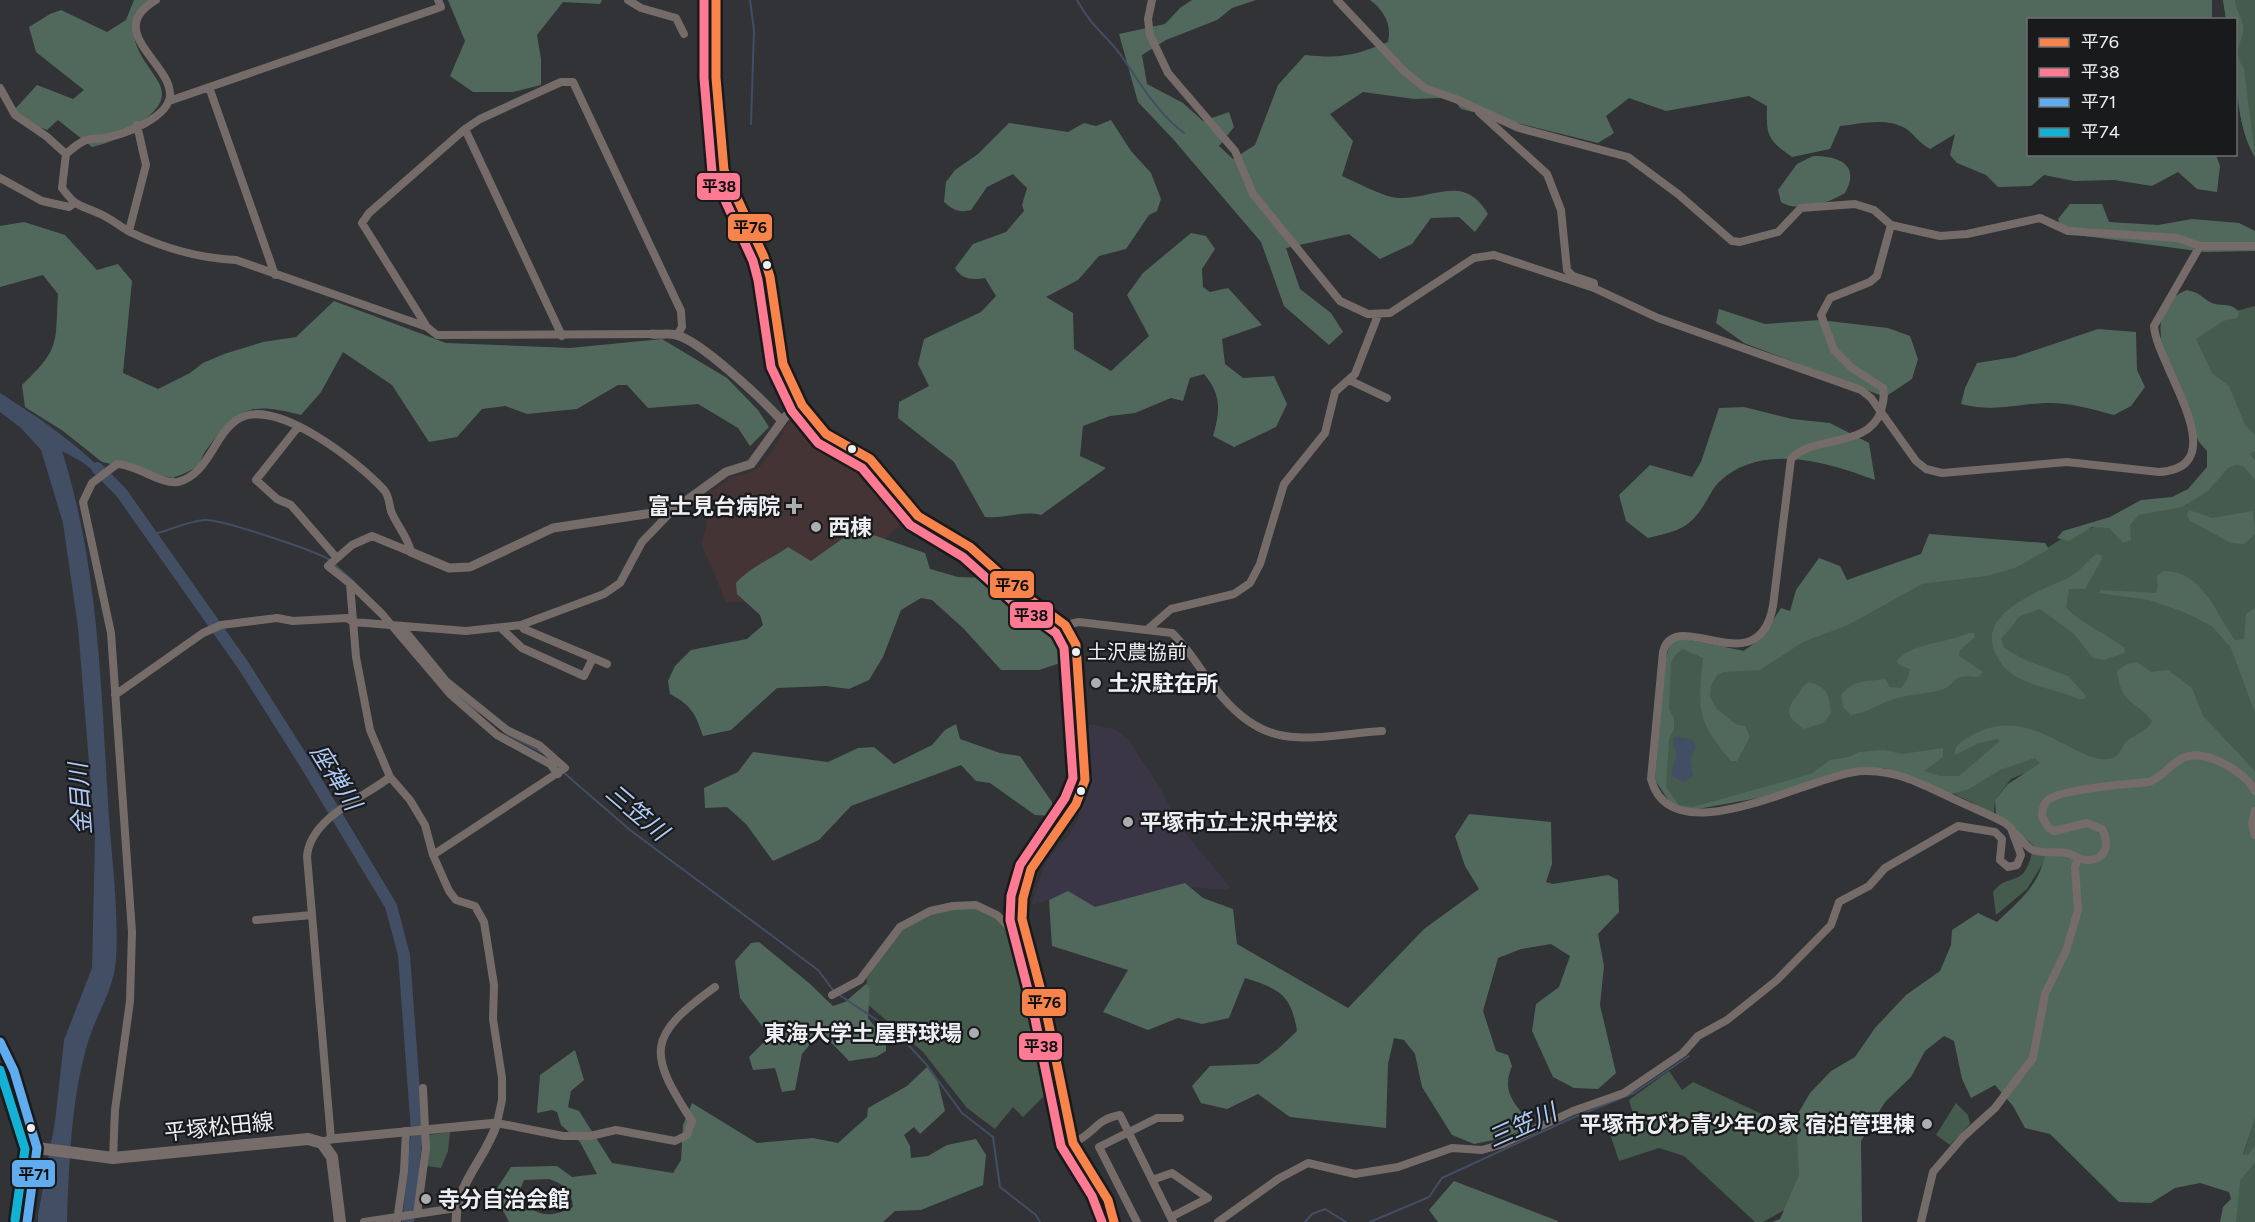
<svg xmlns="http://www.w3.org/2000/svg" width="2255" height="1222" font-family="Figtree,'Noto Sans JP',sans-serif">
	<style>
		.education { fill: #3a3646 }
		.medical { fill: #453435 }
		.green { fill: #455b4e }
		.forest { fill: #51695c; fill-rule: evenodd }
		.water { fill: #424e64 }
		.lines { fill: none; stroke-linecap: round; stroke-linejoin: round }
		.stream { stroke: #424e64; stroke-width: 2 }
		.river { stroke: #424e64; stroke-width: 12 }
		.minor { stroke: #756c69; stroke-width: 8 }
		.tertiary { stroke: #756c69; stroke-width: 9 }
		.primary { stroke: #766d6a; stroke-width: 12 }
		.bus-1-casing { stroke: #191a1c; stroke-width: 14 }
		.bus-2-casing { stroke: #191a1c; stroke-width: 14 }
		.bus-3-casing { stroke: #191a1c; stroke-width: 14 }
		.bus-4-casing { stroke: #191a1c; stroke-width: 14 }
		.bus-1 { stroke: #f8844c; stroke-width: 9 }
		.bus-2 { stroke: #fe7a93; stroke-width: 9 }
		.bus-3 { stroke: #60acee; stroke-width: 9 }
		.bus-4 { stroke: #13b2d5; stroke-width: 9 }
		.bus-dot { fill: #eeeff2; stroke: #191a1c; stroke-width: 2 }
		.poi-dot { fill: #acadb0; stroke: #191a1c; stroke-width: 2 }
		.labels { text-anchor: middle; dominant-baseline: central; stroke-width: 4.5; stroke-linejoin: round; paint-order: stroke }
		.bus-label { font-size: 20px; fill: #eeeff2; stroke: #191a1c; text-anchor: start }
		.poi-label { font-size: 22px; font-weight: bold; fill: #eeeff2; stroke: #191a1c; text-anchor: start }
		.street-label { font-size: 22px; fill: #eeeff2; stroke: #191a1c }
		.water-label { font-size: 24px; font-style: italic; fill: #aec9f6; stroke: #191a1c }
		.line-badge { stroke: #191a1c; stroke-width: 2 }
		.pale-badge-label { font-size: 16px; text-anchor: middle; font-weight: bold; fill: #111 }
	</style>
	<rect width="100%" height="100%" fill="#313336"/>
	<path class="education" d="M1090 724 1114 729 1128 739 1159 786 1182 829 1230 887 1228 890 1178 886 1102 915 1068 895 1031 905 1046 861 1069 835 1080 815 1076 812 1091 775 1087 726Z"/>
	<path class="medical" d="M799 416 804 417 824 438 873 469 890 488 881 496 905 521 878 545 755 602H726L701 543 707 525 706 516 690 502 728 481 727 478 751 472 760 466 771 453 784 431 782 429Z"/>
	<path class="green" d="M2223 0H2255V157C2233 121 2236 61 2236 20L2226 19Z
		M2255 306V771L2217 733 2123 758 2034 769 2011 779 1995 800 1994 813C1964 800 1914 771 1883 768 1855 765 1833 775 1807 783 1765 796 1721 808 1676 808L1655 780 1665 662 1680 638 1743 651 1761 639 1917 582 2015 568 2063 538 2122 517 2174 503 2215 467 2164 336 2220 315Z
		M2032 853 2047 857 2027 889 1996 915 1993 892C2009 871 2023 890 2032 853Z
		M958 909H977L996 918 1025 949 1056 1078 1042 1084 1044 1096 1023 1117 1013 1107 995 1129 967 1108 923 1052 865 1002 867 978 901 929 925 915Z
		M1669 1071 1682 1090 1693 1082 1807 1135 1810 1147 1786 1209 1763 1222H1755L1684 1156 1659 1148 1619 1161 1610 1134 1636 1124 1629 1100Z
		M1956 1103 1968 1115 1970 1124 1950 1145 1936 1135Z
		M2255 1119V1222H2234L2243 1155Z
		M450 1132 448 1151 441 1168 427 1166 428 1135Z"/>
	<path class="forest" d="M134 0H150L133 26C134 32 134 39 136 44 148 78 185 91 141 122 123 136 114 142 92 147L58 120 47 130 20 120 15 109 37 85 73 99 84 90 36 52 29 27 50 14 61 10 107 32 126 20Z
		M448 0H602L600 4 563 2 537 35 541 59V85L513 92H473L450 76 465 41Z
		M1192 0H1256L1232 8 1217 20 1166 40 1142 55 1147 84 1183 103 1203 121 1229 112 1234 127 1219 146 1233 159 1255 145 1278 85 1305 55C1342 59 1355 55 1388 42 1392 25 1384 10 1370 0H2212V19L2028 20V154L2216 155 2220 166 2217 192 2197 189 2178 172 2152 186 2114 180 2074 181 2044 175 2031 186 1998 187 1986 175 1957 163 1950 155 1955 134 1930 149C1919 143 1913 133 1905 128 1885 117 1860 124 1840 126L1830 149 1792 157C1768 140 1766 136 1767 106L1749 96 1666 111 1629 98 1606 116 1614 133 1598 143 1461 109 1454 100 1440 98 1414 99 1363 92 1330 114 1353 141 1342 176C1356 182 1385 198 1399 198 1435 199 1464 173 1488 214L1475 232 1459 217 1431 218 1412 244 1380 259 1349 234 1286 248 1300 289 1331 313 1343 332 1329 345 1284 306 1261 242 1173 139 1138 102 1119 34 1165 24 1180 8Z
		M2223 0H2235C2235 10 2243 18 2243 27 2244 45 2230 47 2244 69L2255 157C2233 121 2236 61 2236 20L2226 19Z
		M1111 120 1131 151 1151 173 1161 199 1157 211 1149 215 1126 249 1099 256 1078 280 1046 297 1073 313 1074 349 1111 371 1149 336 1127 295 1143 273 1191 233 1206 236 1215 249 1202 269 1203 287 1210 292 1228 288 1262 325 1222 339 1225 364 1243 378 1274 376 1287 404 1276 427 1234 447 1213 436C1220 412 1222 395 1204 374L1190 378 1183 401 1171 398 1135 413 1110 416 1083 426 1080 456 1106 468 1041 515C1022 510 1005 519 985 517L954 462 898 418 899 402 929 386 918 364 924 339 981 312 996 296 985 278C973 280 962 280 955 268L973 244 1006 232 1024 211 1022 205 1027 188 1013 174 987 187 971 210C959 213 953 210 944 202L946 182 955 170 978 154 1009 123 1068 132 1084 123 1096 126Z
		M1813 156C1838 156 1861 164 1845 193 1829 203 1798 213 1781 202L1778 190 1797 164Z
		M2070 204H2102L2109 222 2158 225 2192 219 2239 223 2255 231V251L2205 252 2070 234 2061 227 2058 219Z
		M24 222 65 235 97 270 118 264 132 281 123 373 158 389 190 373 203 363 224 354 263 342 296 337 334 301 446 343 570 348 662 339 727 378 758 410 769 427 750 446 738 428 698 404 648 408 627 385H618L577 409 527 414 505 406 482 409 457 437 429 442 392 385 343 352 321 392 301 415C249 401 238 408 207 449 203 454 201 461 198 465 192 471 180 475 173 478L102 462 63 431 25 407 22 385C61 348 55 344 58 294L43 275 0 287V226Z
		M2187 290C2201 293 2202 298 2212 303 2223 307 2231 302 2239 312L2237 318 2223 321 2196 339 2212 373 2229 386 2245 425 2255 435V451L2250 454 2255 461V480L2243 466 2236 465 2228 468 2208 491 2182 507 2139 515 2130 525 2131 540 2123 543 2109 528 2092 527 2069 541 2057 538 2063 531 2110 517 2141 500 2172 497 2188 489 2207 467V451L2199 442C2184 406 2128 312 2187 290Z
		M1719 309 1765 324 1820 320 1888 328 1910 336 1918 359 1912 379 1885 397 1744 343 1716 323Z
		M2098 329 2136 332 2137 370 2145 387 2131 406 2114 415C2092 409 2068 402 2045 403 2011 405 1995 412 1961 404L1965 388 1977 363 2015 357Z
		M1744 407 1792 419 1830 423 1869 443 1875 480C1827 462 1761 442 1719 482 1713 488 1709 497 1704 505 1688 530 1676 531 1648 538L1626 521 1619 495 1650 465 1692 477 1701 462 1719 408Z
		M2189 510 2212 518 2253 511 2255 534 2244 544 2231 543 2189 520 2187 514Z
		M856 529 925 553 930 569 958 577 992 578 1060 637 1066 661 1039 670H1001L964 629 932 600 921 598 901 610 883 657 869 680 849 689 826 686 777 688 731 730 703 736C695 713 692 706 670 694L668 681 675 666 691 650 747 639 763 625 760 615 737 594 736 583C749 568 771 559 788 547L811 561Z
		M1929 534 2045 543 2049 549 2015 568 1986 576 1922 584 1848 625 1803 642 1760 670 1724 672 1717 675 1711 686 1710 697 1717 709 1737 725 1745 726 1750 737 1737 761H1731C1696 720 1698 709 1703 658L1683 649 1676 654 1671 663 1669 709 1674 718V729L1669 739 1666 787 1679 805 1693 807 1811 774 1830 760 1849 757 1859 752 1884 750 1902 754 1943 748V757L1924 771 1940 776H1959L2000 741 1997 739 1979 743 1955 755V749C1962 739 1970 736 1981 731 2034 707 2083 769 2112 758 2121 755 2121 747 2127 741 2135 734 2147 732 2152 721 2134 698 2122 707 2117 671L2127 664 2137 662 2151 672 2168 670 2192 688 2203 716 2255 771V1119L2243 1154 2248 1155 2255 1146V1162L2240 1181 2236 1222H2220L2223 1207 2231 1199 2229 1192 2200 1183 2175 1188 2151 1203 2119 1202 2050 1134 2025 1128 2013 1106 1995 1085 1971 1098 1962 1079 1954 1041 1944 1036 1925 1051 1911 1077 1885 1102 1861 1141 1862 1222H1772L1780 1219 1799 1175 1796 1117 1810 1093 1831 1071 1855 1057 1875 1028 1906 995 1940 971 1951 945 1952 930 1978 913 1997 922C2020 900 2038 887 2045 855L1996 814 1995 800 2008 784 2040 763 2035 758 2000 770 1969 789 1951 794 1885 768H1856L1758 798 1687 811 1671 804 1655 780 1665 662 1670 644 1680 638 1744 651 1761 639 1781 608 1790 611 1796 590 1819 558 1840 566 1847 580 1921 554Z
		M2096 554 2101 555 2102 559 2085 589H2069L2066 607C2074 619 2111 637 2125 648L2124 653 2104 660 2093 658 2074 634 2040 609 2020 616 2001 639 2004 648 2025 660 2068 676 2086 696 2084 699H2078C2059 690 2034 687 2017 677 2008 672 2000 664 1996 654 1975 613 2040 591 2068 578 2079 572 2087 562 2096 554Z
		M2164 571C2203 571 2215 613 2235 640L2244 639 2246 614 2255 608V713L2231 648 2212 626 2184 612 2149 600 2099 593 2101 590 2156 593 2158 587 2157 576Z
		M1969 633H1974L1975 637 1960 650 1959 656 1983 672 1978 677C1949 673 1959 684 1941 690 1923 695 1903 694 1886 702 1873 707 1866 713 1851 715L1843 707 1841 695C1855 679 1865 682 1885 679L1890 687 1901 688 1907 680 1910 669 1901 666 1896 661C1915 642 1944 644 1969 633Z
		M1809 682C1828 687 1829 695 1831 713L1823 723 1804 729C1784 715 1786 709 1799 693 1803 688 1803 685 1809 682Z
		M956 724 960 739 1000 753 1020 756 1052 802 1054 816 1035 815 990 783 976 781 961 765 851 806 819 840 773 861 746 824 727 807 705 808 704 788 738 772 753 752 828 762 858 748 874 747 894 764 932 745 945 730Z
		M1469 814 1551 822 1552 864 1546 882 1553 884 1608 875 1618 880 1619 912 1598 934 1604 966 1600 1005 1616 1073 1598 1089 1574 1088 1553 1077 1532 1031 1536 1004 1559 987 1570 956 1551 944 1521 949 1498 958 1483 1011 1496 1051 1508 1055 1512 1066C1500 1095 1517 1103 1531 1126L1503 1138 1474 1144 1452 1135 1422 1087 1415 1054 1404 1040 1394 1038 1388 1064 1386 1128 1290 1117 1258 1094 1227 1109 1201 1103 1192 1086 1210 1066 1258 1064 1278 1049 1297 1031C1291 994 1279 989 1245 978L1229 1018 1202 1024 1178 1018 1148 1030 1103 1012 1128 970 1052 946 1049 900 1068 891 1095 907 1185 883 1203 898 1233 909 1237 944 1348 1008 1424 929 1479 889 1465 866 1455 836Z
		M759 942 809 983 833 1006 845 1002 866 984 870 988 868 1018 886 1041V1051L876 1057 849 1061 827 1038H815L802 1054 795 1090 782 1092 775 1068 753 1070 749 1057 765 1041 766 1031 740 998 735 961 751 943Z
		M575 1050 584 1080 571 1091 568 1107 579 1111 612 1163 673 1173 681 1160 683 1125 692 1103 757 1143 813 1138 838 1143 867 1117 868 1108 907 1086 927 1067 938 1082 945 1111 920 1134 914 1127 904 1135 910 1146 911 1158 928 1156 947 1145 976 1139 986 1155 983 1185 921 1210 895 1211 883 1222H509L494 1193 511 1167 557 1166 572 1177 597 1174 580 1142 561 1125 557 1112 552 1110 537 1113 540 1075ZM549 1179C564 1184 572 1191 573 1207 550 1217 545 1217 523 1205L519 1192 524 1180Z
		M1454 1181 1558 1221 1557 1222H1438L1429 1210Z"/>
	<path class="water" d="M0 393C46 422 88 451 123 493L82 462 62 451C98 564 101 684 108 802 111 855 119 907 116 960 114 989 96 1015 88 1042 71 1099 69 1163 67 1222H38V1215L55 1122 64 1040 92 968 95 837 78 627 63 523 41 450 21 428 0 412Z
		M1677 737 1693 740 1696 747 1690 760 1693 776 1685 782C1662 776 1675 768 1676 755 1676 750 1673 744 1673 739Z"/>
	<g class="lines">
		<path class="stream" d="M750 0 754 30 751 124
			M1077 0C1091 26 1104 33 1120 54 1139 81 1157 113 1184 133
			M151 535C169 531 187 521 205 520 221 519 316 551 330 560
			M334 564 354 582
			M461 699 479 712
			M507 734 541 752
			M563 772 630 830 818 970 833 990
			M838 994 899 1035 926 1064 962 1113 993 1137 1000 1187 1036 1215 1040 1222
			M1305 1222 1312 1214 1325 1209 1346 1222
			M1370 1222 1429 1197 1442 1178 1572 1118 1634 1093 1689 1056"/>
		<path class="river" d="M97 468 121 492 243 665 305 763 391 906 404 955 417 1132 408 1222"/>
		<path class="minor" d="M156 0C103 31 171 63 170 95 169 118 123 135 104 138 99 139 94 138 90 139 80 141 73 148 66 154L62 188C76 207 78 204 98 213 109 217 119 226 130 232 163 248 199 258 236 260L427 327
			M628 0 641 8 676 18 684 34
			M1152 0 1148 19 1150 35 1168 73 1235 151 1253 194 1340 301 1368 314 1390 313 1474 258 1494 255 1594 288 1658 318 1861 390 1871 398 1916 461 1926 469 1942 473 2067 462 2159 472C2238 467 2156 365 2154 326L2200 246
			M1337 0 1404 71 1425 88 1458 100 1519 128 1628 157 1678 194 1732 241 1740 242 1778 232 1801 208 1855 204 1874 210 1891 225 1940 236 1967 234 2040 218 2068 231 2177 238 2200 246H2255
			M209 87 275 275
			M0 88 15 115 46 136 66 154
			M169 101 441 7 438 0
			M1479 112 1547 174 1561 210 1567 270 1573 276 1594 283V288
			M465 129 562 336
			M0 178 42 201 69 207 73 204
			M129 231 146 165 137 125
			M652 334 437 335 427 327 362 223 369 213 465 129 480 119 561 82H573L681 311 682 327 677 335
			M1349 380 1387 398
			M298 427 256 480 277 499 291 505 336 557
			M411 552 372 536 352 545 328 566 352 585 382 614 450 694 497 735 550 764 558 774
			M350 584 356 657 370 730 390 777 410 800 425 825 433 855 449 891 456 900 475 906 484 922 494 985 493 1019 502 1078V1100L497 1123 563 1136H590L616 1130 675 1141 687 1135 692 1121C647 1052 647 1036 715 987
			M1065 625 1079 622 1172 633C1189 649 1200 670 1215 688 1267 756 1308 736 1382 731
			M401 626 446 681 507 730 539 745 565 768 433 855
			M501 628 522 648 584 676 593 658 524 629 521 625
			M1148 629 1171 609 1234 594 1250 583 1260 564 1284 484 1325 433 1335 392 1355 374 1378 315
			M593 658 607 664
			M115 695 203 633 221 625 277 618 293 621 347 618 353 622 466 631 521 625 604 594 620 583 642 542 668 515V510
			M2255 811 2252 823 2255 835
			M2016 834C2021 839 2026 847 2033 850 2044 854 2056 851 2067 853 2074 855 2081 861 2089 860 2108 859 2109 842 2102 829L2087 823 2054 831 2049 828 2042 817C2042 810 2043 804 2048 800 2060 789 2129 784 2149 782 2163 777 2170 764 2183 758 2204 748 2245 771 2255 791
			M256 920 312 915
			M832 995 860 980 900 927 930 911 953 906 976 905 997 915 1023 941H1027
			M331 1139 307 856C311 817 362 799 390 777
			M1073 1143C1096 1133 1094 1120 1120 1115L1173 1222
			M113 1158 115 1110 130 1001 132 932 111 633 83 502 92 483 117 464C135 464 162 485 178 482 210 474 214 432 240 418 277 398 360 463 384 490 389 495 389 504 391 511 397 526 408 537 411 552
			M1152 1180 1172 1173 1208 1198 1171 1217
			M417 1214 426 1148 423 1088
			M397 1221 404 1171 406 1131
			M364 1222 456 1208
			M1137 1222 1099 1147 1157 1118H1180
			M1218 1222 1278 1179 1308 1163 1355 1174 1398 1167 1452 1148 1482 1150 1503 1144 1573 1111 1624 1093 1683 1053 1698 1036 1727 1020 1777 980 1831 925 1839 902 1869 886 1885 868 1958 826 1995 832 2002 839 2000 860 2008 867 2017 865 2021 855 2011 828 2005 823C1991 815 1975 809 1960 802 1929 788 1900 770 1865 771 1816 771 1672 859 1651 779L1663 652C1675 604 1758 687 1773 606L1791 459C1814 434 1868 449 1881 411 1883 403 1885 396 1883 388L1852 368 1834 350 1821 315 1830 298 1870 282 1877 276 1891 225
			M1921 1222 1933 1172 1963 1137 1995 1108 2033 1058 2045 994 2066 951 2078 910 2075 867 2078 858"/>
		<path class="tertiary" d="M716 0 714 27 716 78 724 170 764 257 770 277 783 364 802 405 826 434 870 459 918 516 970 547 1019 591 1065 625 1076 645 1085 780 1076 804 1031 869 1023 898 1022 919 1045 1006 1073 1143C1085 1171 1110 1190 1114 1222
			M652 334C660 335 669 333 676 335 700 340 764 401 782 421
			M411 552 449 568 470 567 553 528 659 512 679 506 726 472 751 464 785 417 802 405
			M322 1143 331 1139 497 1123C486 1159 456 1182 456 1222"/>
		<path class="primary" d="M0 1042 14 1071 37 1148 27 1222
			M37 1148 113 1158 308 1139 322 1143 332 1157 340 1222"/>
		<defs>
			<path id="bus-1" d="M716 0V78L724 170 764 257 770 277 783 364 802 405 826 434 870 459 918 516 970 547 1019 591 1065 625 1076 645 1085 780 1076 804 1031 869 1023 898 1022 919 1045 1006 1073 1143 1108 1200 1114 1222"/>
			<path id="bus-2" d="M704 0V78L712 172 753 261 758 280 771 367 792 411 818 443 862 468 910 525 963 557 1011 600 1056 633 1064 648 1073 778 1065 798 1020 865 1011 896 1010 920 1033 1009 1061 1146 1092 1196 1102 1222"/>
			<path id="bus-3" d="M0 1042 14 1071 37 1148 27 1222"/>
			<path id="bus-4" d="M0 1070 25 1149 15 1220"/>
		</defs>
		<use href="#bus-1" class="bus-1-casing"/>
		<use href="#bus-2" class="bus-2-casing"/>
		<use href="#bus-3" class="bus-3-casing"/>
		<use href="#bus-4" class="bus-4-casing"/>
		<use href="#bus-1" class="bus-1"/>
		<use href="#bus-2" class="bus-2"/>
		<use href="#bus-3" class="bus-3"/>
		<use href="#bus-4" class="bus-4"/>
	</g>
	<g class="bus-dot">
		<circle cx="767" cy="265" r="5"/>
		<circle cx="852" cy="449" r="5"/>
		<circle cx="1076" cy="652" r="5"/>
		<circle cx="1081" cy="791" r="5"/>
		<circle cx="31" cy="1128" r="5"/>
	</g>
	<g class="poi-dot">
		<path d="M791 497h6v6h6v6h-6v6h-6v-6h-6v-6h6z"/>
		<circle cx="816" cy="527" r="6"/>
		<circle cx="1096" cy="683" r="6"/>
		<circle cx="1128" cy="822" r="6"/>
		<circle cx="974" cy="1033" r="6"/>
		<circle cx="1927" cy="1124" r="6"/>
		<circle cx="426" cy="1199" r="6"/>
	</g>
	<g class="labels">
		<g class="bus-label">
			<text x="1087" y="652">土沢農協前</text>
		</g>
		<g class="poi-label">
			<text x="780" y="506" text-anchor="end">富士見台病院</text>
			<text x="828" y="527">西棟</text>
			<text x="1108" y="683">土沢駐在所</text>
			<text x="1140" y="822">平塚市立土沢中学校</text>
			<text x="962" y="1033" text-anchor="end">東海大学土屋野球場</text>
			<text x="1915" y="1124" text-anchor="end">平塚市びわ青少年の家 宿泊管理棟</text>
			<text x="438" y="1199">寺分自治会館</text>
		</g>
		<g class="street-label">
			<text transform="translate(219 1127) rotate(-6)">平塚松田線</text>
		</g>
		<g class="water-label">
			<text transform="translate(336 777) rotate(58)">座禅川</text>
			<text transform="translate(80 799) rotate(-94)">金目川</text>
			<text transform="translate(637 812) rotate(40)">三笠川</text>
			<text transform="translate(1522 1125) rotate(-24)">三笠川</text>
		</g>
	</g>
	<g class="line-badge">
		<rect x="696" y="172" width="45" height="29" rx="6" fill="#fe7a93"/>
		<rect x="727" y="213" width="46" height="29" rx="6" fill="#f8844c"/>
		<rect x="989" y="570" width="46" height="29" rx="6" fill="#f8844c"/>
		<rect x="1009" y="601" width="45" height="28" rx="6" fill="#fe7a93"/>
		<rect x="1021" y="988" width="46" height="29" rx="6" fill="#f8844c"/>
		<rect x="1018" y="1032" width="45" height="29" rx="6" fill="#fe7a93"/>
		<rect x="11" y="1159" width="45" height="29" rx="6" fill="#60acee"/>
	</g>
	<g class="pale-badge-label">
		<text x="719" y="192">平38</text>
		<text x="750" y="233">平76</text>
		<text x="1012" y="591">平76</text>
		<text x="1031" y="621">平38</text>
		<text x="1044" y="1008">平76</text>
		<text x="1041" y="1052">平38</text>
		<text x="34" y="1180">平71</text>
	</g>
	<rect x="2027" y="18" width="210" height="138" fill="#191a1c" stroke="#6e6f72" stroke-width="1.5"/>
	<rect x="2039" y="38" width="30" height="9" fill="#f8844c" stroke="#6e6f72" stroke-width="1.5"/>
	<text x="2081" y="48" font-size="18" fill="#eeeff2">平76</text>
	<rect x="2039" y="68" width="30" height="9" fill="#fe7a93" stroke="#6e6f72" stroke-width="1.5"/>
	<text x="2081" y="78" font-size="18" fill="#eeeff2">平38</text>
	<rect x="2039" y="98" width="30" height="9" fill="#60acee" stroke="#6e6f72" stroke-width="1.5"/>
	<text x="2081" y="108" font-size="18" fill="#eeeff2">平71</text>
	<rect x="2039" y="128" width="30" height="9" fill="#13b2d5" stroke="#6e6f72" stroke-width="1.5"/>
	<text x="2081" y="138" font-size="18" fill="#eeeff2">平74</text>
</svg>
